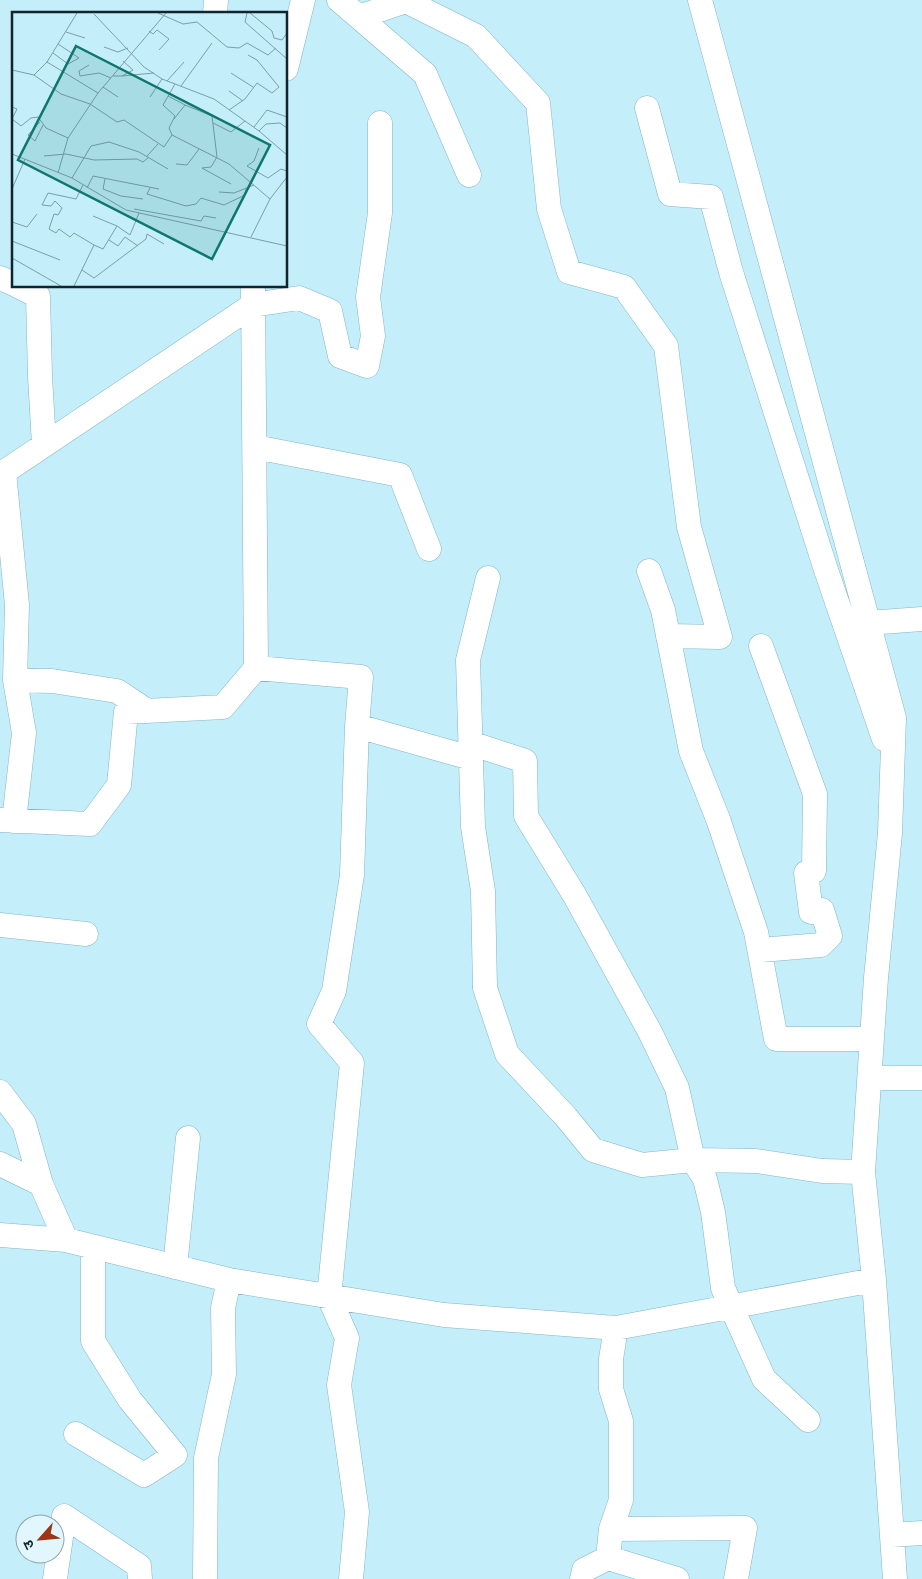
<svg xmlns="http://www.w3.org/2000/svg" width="922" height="1579" font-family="Jost,'Noto Sans Devanagari',sans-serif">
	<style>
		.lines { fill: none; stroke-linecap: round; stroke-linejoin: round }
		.minor-casing { stroke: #82b6c5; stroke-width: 25 }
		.minor { stroke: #fff; stroke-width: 24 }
		.inset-road { fill: none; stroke: #7c9ea8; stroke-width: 1 }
		.view { fill: #0f766e; fill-opacity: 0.15; stroke: #0f766e; stroke-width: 2.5 }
		.inset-edge { fill: none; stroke: #11262c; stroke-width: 2.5 }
	</style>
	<rect width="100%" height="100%" fill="#c4eefa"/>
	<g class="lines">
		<defs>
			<path id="minor" d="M339 0 425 74 469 175
				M700 0 894 718 890 833 876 978 863 1172 874 1280 895 1579
				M215 14 216 0
				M359 17 406 1 476 36 538 103 549 209 569 272 624 287 666 346 689 527 720 637 668 636
				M286 69 303 0
				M647 108 670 194 711 197 731 272 826 570 884 739
				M0 278 14 284
				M18 286 38 296 40 376 44 445
				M255 447 400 475 429 549
				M649 571 663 610 691 751 718 819 756 932 776 1039H872
				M488 578 468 660 473 827 483 891 485 988 507 1054 566 1117 593 1150 642 1165 693 1160 756 1161 822 1171 863 1172
				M868 623 922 619
				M256 668 361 677 357 726 352 875 334 991 319 1024 352 1063 329 1297 347 1338 339 1385 357 1512 351 1579
				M15 680 17 605 4 472 253 305 299 298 330 311 340 356 367 366 373 336 368 297 380 213V123
				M357 726 471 758
				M470 743 525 761 526 816 575 896 650 1032 677 1088 693 1160 705 1179 713 1212 723 1288 764 1379 808 1420
				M0 820 90 824 119 785 126 712 223 707 256 668 253 286
				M14 821 24 733 15 680 52 681 117 691 147 711
				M0 925 86 934
				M760 950 821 945 830 936 822 910 811 912 806 873 814 871 815 794 761 646
				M870 1078H922
				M0 1092 24 1124 41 1184
				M0 1164 41 1184 66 1240
				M0 1235 66 1240 229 1280 223 1308 224 1374 206 1458 205 1579
				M175 1267 188 1138
				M229 1280 444 1315 616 1328 874 1280
				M76 1434 144 1475 175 1455 130 1400 93 1341V1247
				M611 1529 745 1528 736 1579
				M892 1535 922 1533
				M608 1558 677 1579
				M55 1579 64 1516 139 1566 140 1579
				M582 1579 584 1570 608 1558 611 1529 621 1500V1421L611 1389V1359L616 1328"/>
		</defs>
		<use href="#minor" class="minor-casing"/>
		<use href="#minor" class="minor"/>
	</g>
	<g transform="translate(12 12)">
		<rect width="275" height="275" fill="#c4eefa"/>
		<path class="inset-road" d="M65 1 35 50 86 81 154 1M146 1 171 12 185 10 215 35 227 36 235 31 256 43 264 36M235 1 233 10 275 47M238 1 260 19 262 26 270 28 275 21M82 2 132 55 150 67 202 87 247 119 275 143M137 19 141 22 145 18 157 27 147 38M54 20 73 26M92 35 106 40 116 36M41 41 56 52 67 46 46 32M77 53 67 59 68 64 87 61 99 66M0 58 22 63 35 50M219 61 241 75M22 63 49 82 78 92 105 110 112 108 152 135 160 123M101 64H110L121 58 111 49M110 64 142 61M155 69 172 50M163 72 151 93 163 104 157 116 160 123 217 152 258 187 239 225M169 74 200 31M91 75 106 85M217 79 231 89M156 84 173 93 162 107M138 85 150 67M173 93 200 104 205 145 199 155 190 156 219 172M0 95 5 97 0 107M217 98 233 87 245 71 260 81 267 75 245 48 236 43M0 107 9 114 19 106 26 105 34 116 56 126M28 110 16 123 23 129 31 113M201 111 219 120 233 109M242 115 255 98 275 105M247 119 254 112 268 111 275 116M247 136 242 149 235 154 256 166 269 157 275 159M0 142 60 166 114 198 275 234M32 144 54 142 82 148 125 147 131 150 137 145M135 144 146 132M164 152 175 153 187 137M46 161 56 126 86 81M60 166 79 134 97 130 127 140 156 157M93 167 91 177 109 184 131 187M71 173 64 187 36 181 30 193 39 194 43 189 50 196 46 203 42 202 37 217 44 221 47 217 58 225 62 221 82 233M75 176 81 164 147 177M138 176 135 182 174 194 184 192 189 186 212 193 233 183 234 177M0 177 13 147M207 180 222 181 242 173M258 187 275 165M122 197 189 209 192 204 204 206M81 204 105 214M0 210 15 215 25 202M97 228 106 234 113 225 126 234M0 229 48 248M0 246 49 274M70 258 82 266 134 227 135 222 152 232M62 274 82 233 91 237 105 214 118 223 127 201"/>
		<path class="view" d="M64 34 258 133 200 247 6 148Z"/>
		<rect width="275" height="275" class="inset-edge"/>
	</g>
	<g transform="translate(40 1539) rotate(243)"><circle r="24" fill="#e2f7fd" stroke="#8ea3a9"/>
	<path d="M0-4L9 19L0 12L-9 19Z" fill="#9d3615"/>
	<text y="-8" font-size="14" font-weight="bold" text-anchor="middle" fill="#11262c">उ</text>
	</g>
</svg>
